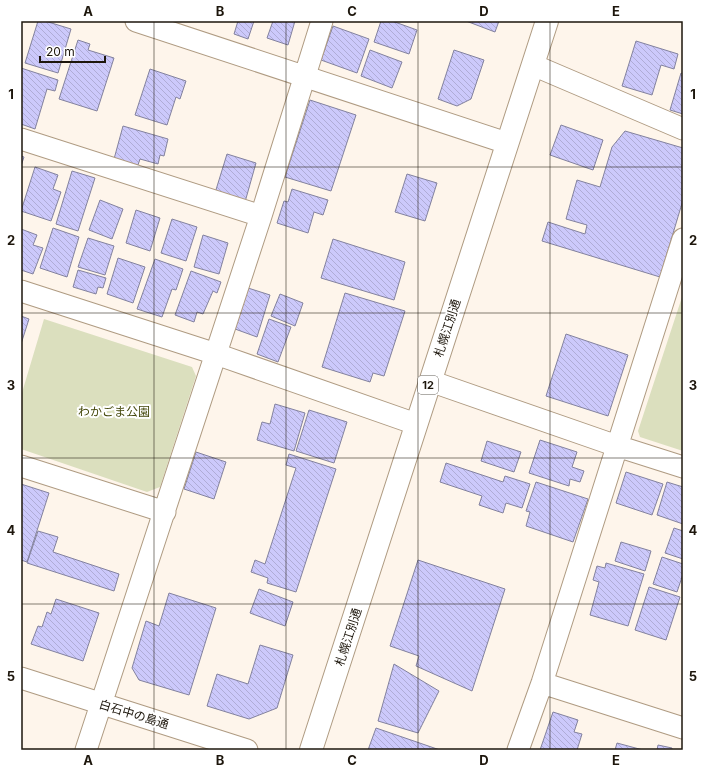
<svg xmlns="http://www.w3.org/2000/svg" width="704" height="771" font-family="Inter,'Noto Sans JP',sans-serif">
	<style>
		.park { fill: #dbdfbe }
		.building { fill: url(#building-back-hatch); stroke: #83829e }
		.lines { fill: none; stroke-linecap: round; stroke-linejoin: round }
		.minor-casing { stroke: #af9b82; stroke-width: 23 }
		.highway-casing { stroke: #af9b82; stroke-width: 24 }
		.minor { stroke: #fff; stroke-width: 21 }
		.highway { stroke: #fff; stroke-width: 22 }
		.grid { fill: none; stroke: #1d160c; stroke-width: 1; stroke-opacity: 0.55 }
		.labels { text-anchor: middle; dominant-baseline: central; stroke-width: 4; stroke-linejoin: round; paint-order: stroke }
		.shield { fill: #fff; stroke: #615c55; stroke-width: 1 }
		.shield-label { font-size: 11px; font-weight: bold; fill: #1d160c }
		.street-label { font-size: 12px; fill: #1d160c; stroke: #fff }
		.park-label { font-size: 12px; fill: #45490c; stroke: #fff }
		.neatline { fill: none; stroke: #1d160c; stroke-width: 1.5 }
		.grid-label { font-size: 13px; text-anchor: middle; font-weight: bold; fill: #1d160c }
	</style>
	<defs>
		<pattern id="building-back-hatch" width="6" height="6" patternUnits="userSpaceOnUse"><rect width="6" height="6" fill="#ccc9fb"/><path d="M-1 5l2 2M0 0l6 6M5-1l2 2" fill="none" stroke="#afacd6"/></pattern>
	</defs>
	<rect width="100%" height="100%" fill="#fef5eb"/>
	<path class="park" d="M683 294V451L640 437 638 431Z
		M44 319 192 367 196 376 160 487 147 492 21 449V396Z"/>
	<path class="building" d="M38 21H45L71 29 58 73 25 63Z
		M238 21H254L248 39 234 34Z
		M273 21H295L288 45 267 38Z
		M381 21H392L417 30 409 54 374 42Z
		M466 21H499L495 32Z
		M333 26 369 39 357 73 321 60Z
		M78 40 90 44 88 50 114 58 97 111 59 99Z
		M636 41 678 54 674 69 661 65 652 95 622 86Z
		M370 50 402 62 392 88 361 76Z
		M454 50 484 60 471 99 457 106 438 99Z
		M21 68 58 80 55 91 47 89 35 129 21 124Z
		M150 69 186 81 180 99 176 97 167 125 135 115Z
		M681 73 683 74V114L670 110Z
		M310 100 356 115 331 191 285 177Z
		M561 125 603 140 593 170 550 155Z
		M123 126 168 139 164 156 160 155 158 164 140 159 138 165 114 159Z
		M625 131 683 148V200L660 277 542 241 548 222 585 234 587 225 566 219 577 180 600 187 612 147Z
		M227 154 256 163 245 202 215 193Z
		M21 156 24 157 21 166Z
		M35 167 58 175 53 189 61 192 51 221 21 211Z
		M72 171 95 178 78 231 56 224Z
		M407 174 437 183 425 221 395 212Z
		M292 189 328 200 323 215 314 212 308 233 277 223 284 201 288 202Z
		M100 200 123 209 112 239 89 230Z
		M136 210 160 218 150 251 126 243Z
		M172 219 197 227 186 261 161 253Z
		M53 228 79 237 67 277 40 268Z
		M21 229 37 235 33 245 43 248 33 274 21 270Z
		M203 235 228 243 219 274 194 267Z
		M88 238 114 246 105 275 78 267Z
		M333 239 405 262 394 300 321 278Z
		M118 258 145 267 133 303 107 294Z
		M155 259 183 269 176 290 172 289 162 317 137 309Z
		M78 270 106 278 103 288 98 287 96 294 73 287Z
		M191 271 221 282 217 293 213 291 203 314 197 312 194 322 175 315Z
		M248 288 270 295 257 337 235 329Z
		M345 293 405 311 384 376 373 373 370 382 322 367Z
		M280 294 303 303 295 326 271 316Z
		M21 316 29 319 21 344Z
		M269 319 291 327 278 362 257 354Z
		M566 334 628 355 608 416 546 396Z
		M275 404 305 413 294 451 257 440 262 422 270 424Z
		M309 410 347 422 334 463 296 451Z
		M540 440 577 452 572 467 584 471 580 482 570 479 569 486 529 473Z
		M487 441 521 452 514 472 481 461Z
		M196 452 226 462 214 499 184 489Z
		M289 454 336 469 296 592 267 583 268 578 251 572 255 560 265 564 296 468 286 465Z
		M446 463 503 482 505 476 530 484 522 508 506 503 503 513 479 505 482 496 440 482Z
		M626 472 663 484 652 515 616 503Z
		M536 482 588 499 573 542 526 526 530 512 526 511Z
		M667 482 683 487V524L657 515Z
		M21 484 49 493 27 562 21 560Z
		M674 528 683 531V559L665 553Z
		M38 531 58 537 53 552 119 574 114 591 27 563Z
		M621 542 651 551 645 571 615 561Z
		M662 557 683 564V574L677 592 653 584Z
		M418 560 505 589 472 691 416 666 419 656 390 646Z
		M606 563 644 574 628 626 590 615 599 582 593 580 597 566 605 568Z
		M649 587 680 597 666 640 635 630Z
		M259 589 293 602 285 626 250 613Z
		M169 593 216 608 189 695 139 680 132 668 146 621 159 626Z
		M56 599 99 613 83 661 31 644 38 626 42 627 47 612 51 614Z
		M260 645 293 655 277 708 249 719 207 706 217 674 248 684Z
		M394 664 439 691 418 733 378 721Z
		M553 712 578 720 574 732 582 734 577 750H540Z
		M376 728 440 750H368Z
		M617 743 643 750H615Z
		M658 745 672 748V750H657Z"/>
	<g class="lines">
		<defs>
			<path id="minor" d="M136 21 507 143
				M533 65 683 129
				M21 139 261 216
				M21 291 216 354 416 424
				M430 381 617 446 683 467
				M21 466 165 512
				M21 678 247 750
				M542 683 683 728
				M86 750 261 216 322 21
				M518 750 542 683 683 239"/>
			<path id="highway" d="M311 750 547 21"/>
		</defs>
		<use href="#minor" class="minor-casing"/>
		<use href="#highway" class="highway-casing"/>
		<use href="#minor" class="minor"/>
		<use href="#highway" class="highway"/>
	</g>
	<path class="grid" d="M154 21V750M286 21V750M418 21V750M550 21V750M21 167H683M21 313H683M21 458H683M21 604H683"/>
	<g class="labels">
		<rect class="shield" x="418" y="376" width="20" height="18" rx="3"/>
		<g class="shield-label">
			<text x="428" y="385">12</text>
		</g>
		<g class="street-label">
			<text transform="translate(447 328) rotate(-72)">札幌江別通</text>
			<text transform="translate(348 637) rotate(-72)">札幌江別通</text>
			<text transform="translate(134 714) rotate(17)">白石中の島通</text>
		</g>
		<g class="park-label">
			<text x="114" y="411">わかごま公園</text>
		</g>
	</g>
	<rect width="704" height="771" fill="none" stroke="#ffffff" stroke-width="44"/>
	<path d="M40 56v6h65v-6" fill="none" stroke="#1d160c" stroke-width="2"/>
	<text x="46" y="56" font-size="12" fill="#1d160c" stroke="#ffffff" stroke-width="3" paint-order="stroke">20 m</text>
	<rect x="22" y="22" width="660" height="727" class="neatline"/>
	<g class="grid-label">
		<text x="88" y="16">A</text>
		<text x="220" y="16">B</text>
		<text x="352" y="16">C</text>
		<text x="484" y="16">D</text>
		<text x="616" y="16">E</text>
		<text x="11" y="99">1</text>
		<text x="693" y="99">1</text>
		<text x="11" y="245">2</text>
		<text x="693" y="245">2</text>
		<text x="11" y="390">3</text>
		<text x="693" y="390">3</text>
		<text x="11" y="535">4</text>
		<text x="693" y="535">4</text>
		<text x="11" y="681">5</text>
		<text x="693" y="681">5</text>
		<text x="88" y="765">A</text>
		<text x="220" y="765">B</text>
		<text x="352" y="765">C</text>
		<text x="484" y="765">D</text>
		<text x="616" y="765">E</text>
	</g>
</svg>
